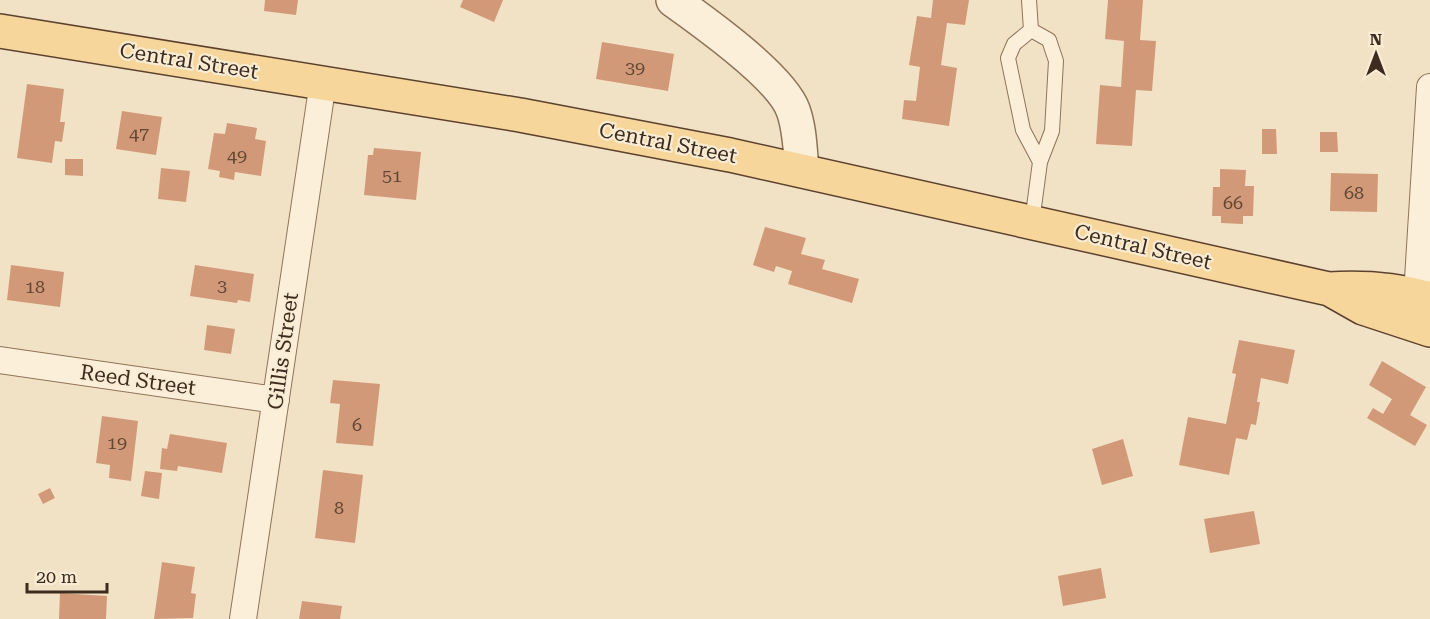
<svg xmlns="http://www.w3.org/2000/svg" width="1430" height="619" font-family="'Roboto Serif',serif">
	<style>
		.building { fill: #d29978 }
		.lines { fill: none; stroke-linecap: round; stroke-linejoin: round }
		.service-casing { stroke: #8e7359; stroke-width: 16 }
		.minor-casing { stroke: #8e7359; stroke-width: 28 }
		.tertiary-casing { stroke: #8e7359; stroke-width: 36 }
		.primary-casing { stroke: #5c412e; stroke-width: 36 }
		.service { stroke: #fbefd9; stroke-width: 14 }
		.minor { stroke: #fbefd9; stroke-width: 26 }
		.tertiary { stroke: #fbefd9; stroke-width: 33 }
		.primary { stroke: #f6d69b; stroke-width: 33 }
		.labels { text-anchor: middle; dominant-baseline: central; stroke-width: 4.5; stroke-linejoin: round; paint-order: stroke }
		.number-label { font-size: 18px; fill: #624734 }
		.street-label { font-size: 21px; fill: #3d2c1e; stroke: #f8ecd5 }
	</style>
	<rect width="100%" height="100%" fill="#f1e2c5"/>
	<path class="building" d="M265 0H298L296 15 264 11Z
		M463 0H503L494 22 460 7Z
		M933 0H969L965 25 947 23 941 65 957 68 949 126 902 119 904 100 916 101 920 67 909 65 917 16 931 18Z
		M1108 0H1143L1140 40 1156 41 1152 91 1136 90 1132 146 1096 144 1100 85 1121 87 1124 41 1105 39Z
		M602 42 674 54 668 91 596 79Z
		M27 84 64 89 60 122H65L62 142 55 141 52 163 17 158Z
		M122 111 162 117 156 155 116 149Z
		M227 123 257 128 255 139 266 141 261 176 235 172 234 180 219 177 220 171 208 169 214 133 225 134Z
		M1262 129H1276L1277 154H1262Z
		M1320 132H1337L1338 152H1320Z
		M374 148 421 152 416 200 364 195 368 155H373Z
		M65 159H83V176L65 175Z
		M161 168 190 171 186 202 158 199Z
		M1220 169 1246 170 1245 186H1254L1253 216H1243V224L1221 223V216H1212L1213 187H1220Z
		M1331 173 1378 174 1377 212 1330 211Z
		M765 227 806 238 801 254 825 260 822 269 859 279 852 303 788 284 792 271 776 266 774 272 753 265Z
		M11 265 64 272 60 307 7 300Z
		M195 265 254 274 250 302 238 300 237 303 190 296Z
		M207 325 235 329 231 354 204 350Z
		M1239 340 1295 350 1288 384 1261 378 1257 402H1260L1256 425 1251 424 1247 440 1236 438 1229 475 1179 465 1188 417 1226 424 1236 374 1232 373Z
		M1382 361 1426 387 1410 415 1427 425 1415 446 1367 418 1373 408 1383 414 1392 399 1369 385Z
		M333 380 380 384 373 446 336 443 340 404 330 403Z
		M102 416 138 421 131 481 109 478 110 465 96 463Z
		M170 434 227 443 222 473 178 466 177 471 160 469 162 448 167 449Z
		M1123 439 1133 476 1102 485 1092 449Z
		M323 470 363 475 355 543 315 538Z
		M145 471 162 473 159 499 141 496Z
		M50 488 55 498 43 504 38 494Z
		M1254 511 1260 544 1210 553 1204 519Z
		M162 562 195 567 191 593 196 594 193 618 154 619Z
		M1101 568 1106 598 1063 606 1058 576Z
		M60 593 107 596 106 619H59Z
		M302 601 342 606 340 619H299Z"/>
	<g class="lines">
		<defs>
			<path id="service" d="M1029 0 1031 30
				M1032 222 1040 162 1052 131 1056 61 1049 40 1031 30 1014 44 1008 58 1023 130 1040 162"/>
			<path id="minor" d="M1417 295 1430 87
				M0 360 276 400
				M243 619 323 82"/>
			<path id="tertiary" d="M673 0C704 22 781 77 793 110 800 129 800 150 802 170"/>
			<path id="primary" d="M0 31 520 115 730 155 1329 289C1363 287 1397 289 1430 299
				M1333 291 1363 308 1430 330"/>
		</defs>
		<use href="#service" class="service-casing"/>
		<use href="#minor" class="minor-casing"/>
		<use href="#tertiary" class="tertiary-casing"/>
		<use href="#primary" class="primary-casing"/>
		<use href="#service" class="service"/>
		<use href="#minor" class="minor"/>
		<use href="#tertiary" class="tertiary"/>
		<use href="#primary" class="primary"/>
	</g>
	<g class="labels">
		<g class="number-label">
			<text x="635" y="67">39</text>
			<text x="139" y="133">47</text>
			<text x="237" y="155">49</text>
			<text x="392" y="175">51</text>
			<text x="1354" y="192">68</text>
			<text x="1233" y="202">66</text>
			<text x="222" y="285">3</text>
			<text x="35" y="286">18</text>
			<text x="357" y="424">6</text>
			<text x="117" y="442">19</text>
			<text x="339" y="507">8</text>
		</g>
		<g class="street-label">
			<text transform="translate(189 61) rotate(9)">Central Street</text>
			<text transform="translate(668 143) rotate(11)">Central Street</text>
			<text transform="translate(1143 247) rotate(13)">Central Street</text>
			<text transform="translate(283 351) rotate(-82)">Gillis Street</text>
			<text transform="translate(138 380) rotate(8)">Reed Street</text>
		</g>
	</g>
	<g transform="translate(1376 54)" stroke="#f8ecd5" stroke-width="4.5" paint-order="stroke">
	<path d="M0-4.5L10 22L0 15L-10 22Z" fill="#3d2c1e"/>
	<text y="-9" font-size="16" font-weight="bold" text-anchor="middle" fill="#3d2c1e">N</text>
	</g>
	<path d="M27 583v9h80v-9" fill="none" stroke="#3d2c1e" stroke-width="3"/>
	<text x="36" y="583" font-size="18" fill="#3d2c1e" stroke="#f8ecd5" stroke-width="4.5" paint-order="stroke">20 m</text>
</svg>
